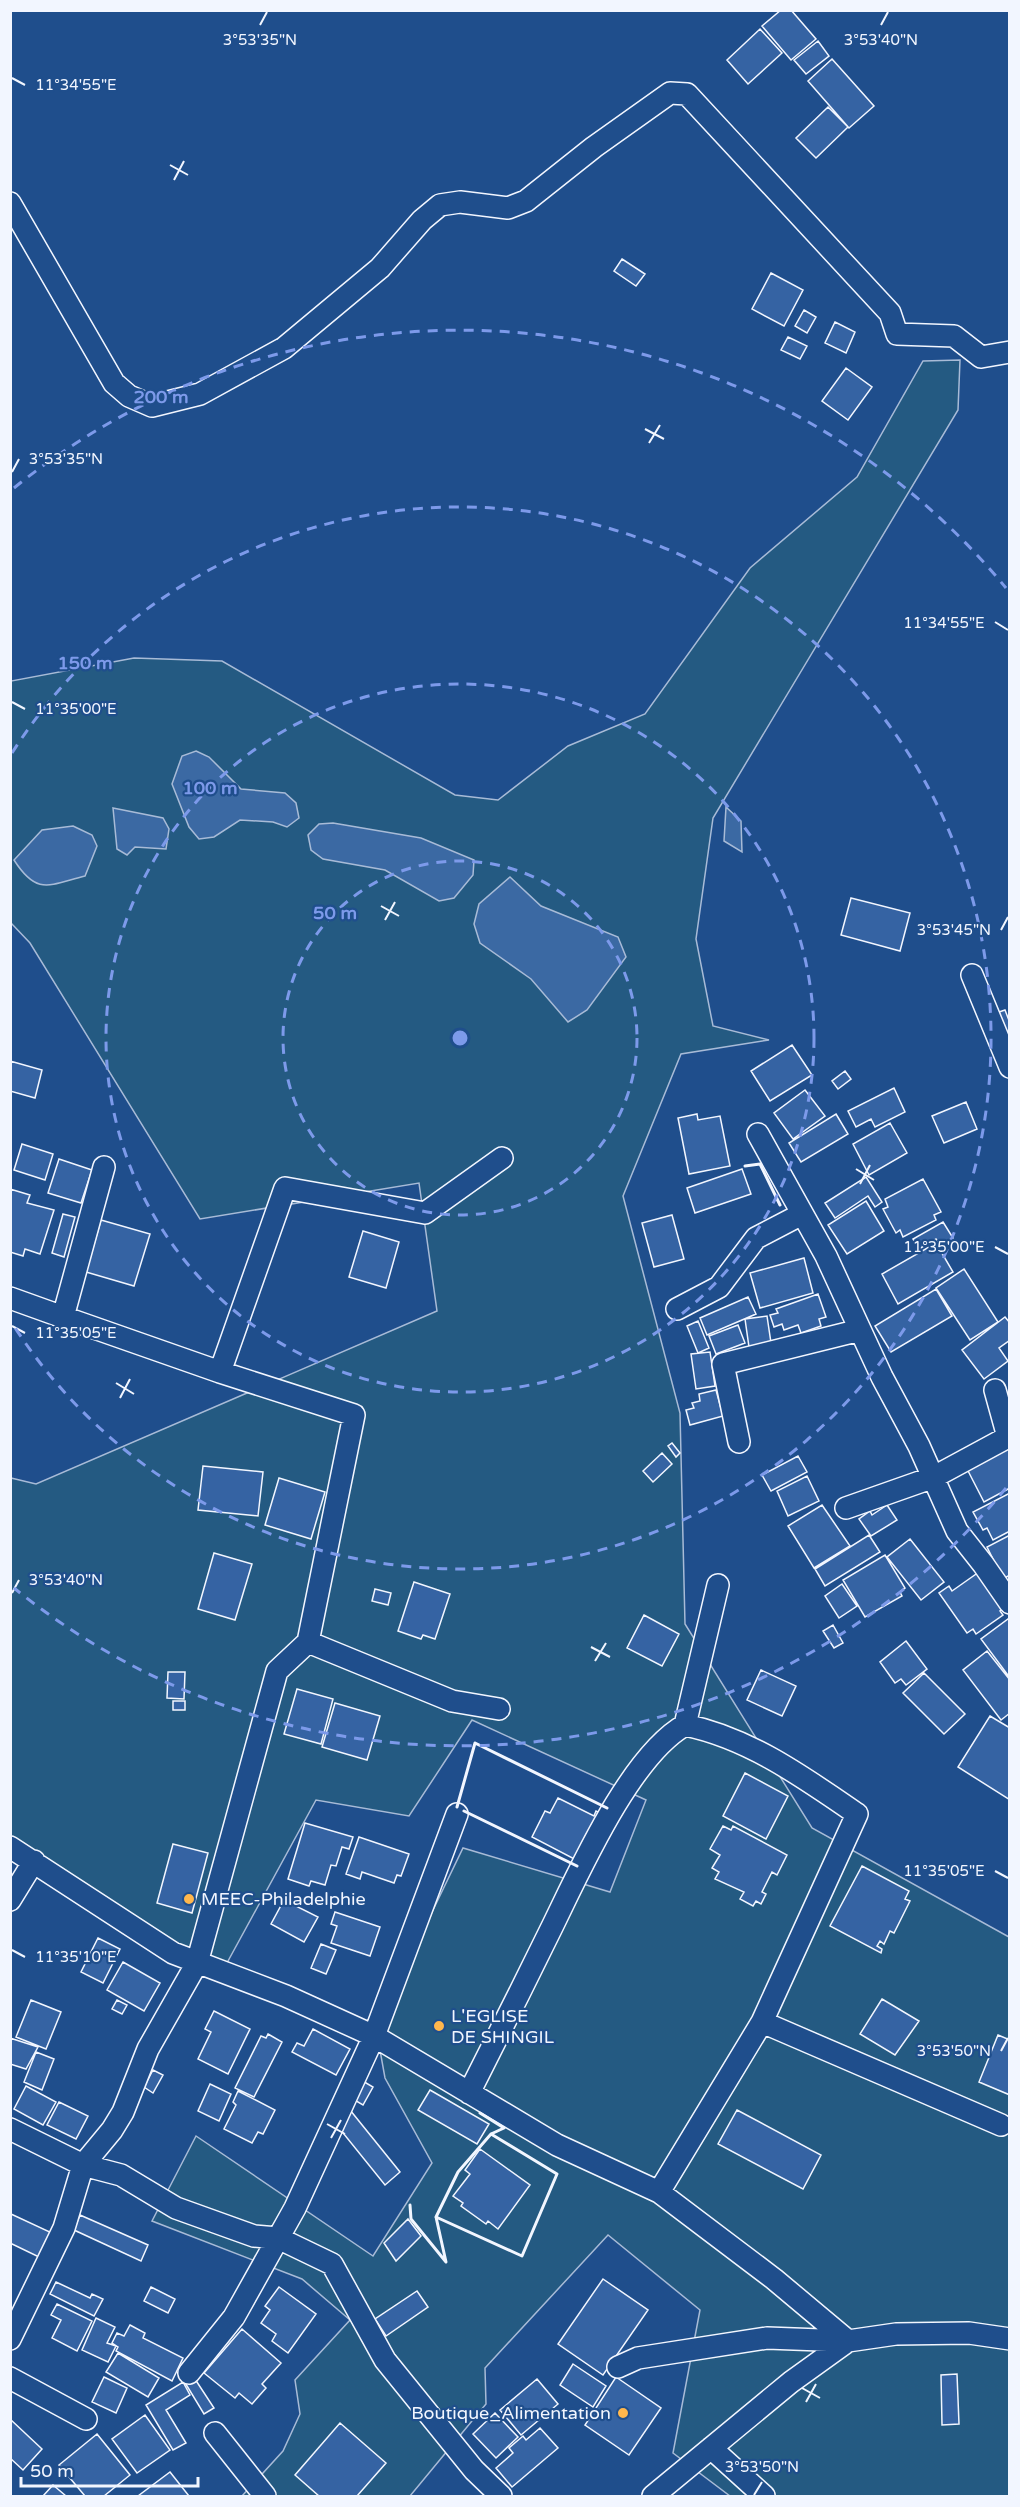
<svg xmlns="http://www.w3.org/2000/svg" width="1020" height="2507" font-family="'Varela Round',sans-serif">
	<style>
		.green { fill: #245a82; stroke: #a8bbd7; stroke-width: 1.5 }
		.water { fill: #3b69a3; stroke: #a8bbd7; stroke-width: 1.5 }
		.building { fill: #3563a3; stroke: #f2f6ff; stroke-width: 1.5 }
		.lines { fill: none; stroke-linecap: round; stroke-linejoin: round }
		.minor-casing { stroke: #f2f6ff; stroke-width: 24 }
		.minor { stroke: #1f4e8c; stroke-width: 21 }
		.wall { stroke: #f2f6ff; stroke-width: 3 }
		.ticks { fill: none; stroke: #f2f6ff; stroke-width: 2 }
		.ring { fill: none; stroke: #7d9aea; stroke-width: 3; stroke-dasharray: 10 8 }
		.poi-dot { fill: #ffb74d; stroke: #1f4e8c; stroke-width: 2 }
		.labels { text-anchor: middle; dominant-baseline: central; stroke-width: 4.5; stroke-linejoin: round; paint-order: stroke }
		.poi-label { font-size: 18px; fill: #f2f6ff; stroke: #1f4e8c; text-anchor: start }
		.ticks-label { font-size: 15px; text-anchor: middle; fill: #f2f6ff; stroke: #1f4e8c; stroke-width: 4.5; stroke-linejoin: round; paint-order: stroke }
		.centre { fill: #7d9aea; stroke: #1f4e8c; stroke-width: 3 }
		.ring-label { font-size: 18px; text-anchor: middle; font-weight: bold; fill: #7d9aea; stroke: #1f4e8c; stroke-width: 4.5; stroke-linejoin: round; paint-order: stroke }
	</style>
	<rect width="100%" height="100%" fill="#1f4e8c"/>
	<path class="green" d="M960 360 958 410 713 818 696 939 713 1026 769 1040 681 1054 623 1196 680 1413 685 1624 812 1828 1009 1937V2496H730L673 2453 700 2310 608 2235 485 2368 486 2404 410 2496H242L283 2451 300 2414 295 2380 350 2320 302 2279 152 2221 196 2136 373 2256 432 2163 385 2078 376 2028 463 1848 610 1892 646 1800 472 1720 409 1816 316 1800 222 1972 11 1843V1478L36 1484 437 1311 419 1183 200 1219 30 943 11 923V681L134 658 222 661 455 795 498 800 568 746 645 714 750 568 857 477 923 361Z"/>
	<path class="water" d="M196 751 209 757 241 789 285 793 296 803 299 818 287 827 273 822 240 820 214 837 199 839 189 827 172 784 182 756Z
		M726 807 741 821 742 852 724 841Z
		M113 808 163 818 169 829 166 849 135 847 127 855 117 849Z
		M333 823 421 838 474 860 473 875 454 898 439 901 385 870 323 859 311 850 308 835 319 824Z
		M73 826 92 835 97 846 85 876C49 885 37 896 14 860L42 830Z
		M510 877 541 906 618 937 626 957 587 1010 568 1022 531 979 480 943 474 924 479 904Z"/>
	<path class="building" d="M781 10H791L816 39 791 60 762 26Z
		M760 29 782 53 748 84 727 60Z
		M818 41 829 56 806 74 794 60Z
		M832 59 874 106 849 128 808 81Z
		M828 107 848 127 816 158 796 138Z
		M622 259 645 274 636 286 614 271Z
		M771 273 803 290 784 326 752 309Z
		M804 310 816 317 807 333 795 326Z
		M835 322 855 332 846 353 825 343Z
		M788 337 807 346 800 359 781 350Z
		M846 368 872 387 848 420 822 401Z
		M851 898 910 913 900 951 841 935Z
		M1005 1010 1010 1023 1009 1045 999 1012Z
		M792 1045 812 1075 770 1101 751 1071Z
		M10 1061 42 1070 35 1098 10 1091Z
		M845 1071 851 1079 838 1089 832 1081Z
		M894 1088 905 1112 875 1127 871 1119 856 1127 848 1111Z
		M805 1090 825 1116 793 1139 774 1113Z
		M966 1102 977 1129 944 1143 932 1116Z
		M697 1114 698 1120 720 1116 730 1166 689 1174 678 1118Z
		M836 1114 848 1134 801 1162 789 1143Z
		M890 1123 907 1153 869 1175 853 1144Z
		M22 1144 53 1154 45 1180 14 1170Z
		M59 1159 92 1170 81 1203 48 1193Z
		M742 1169 751 1194 695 1213 687 1188Z
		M866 1177 882 1202 875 1207 868 1196 835 1218 825 1203Z
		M923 1179 941 1212 934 1215 936 1220 903 1237 900 1230 896 1233 883 1209 888 1207 885 1199Z
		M10 1189 30 1195 27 1203 54 1210 40 1254 25 1249 23 1256 10 1252Z
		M866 1201 884 1231 847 1254 828 1225Z
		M63 1214 75 1217 64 1257 52 1253Z
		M672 1215 684 1259 654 1267 642 1223Z
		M101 1220 150 1234 134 1286 86 1272Z
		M943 1222 953 1238 940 1245 936 1239 919 1249 913 1239Z
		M363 1231 399 1242 386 1288 349 1277Z
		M936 1243 953 1272 898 1304 882 1274Z
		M804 1258 813 1293 760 1308 750 1273Z
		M964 1269 998 1322 970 1340 936 1288Z
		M936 1289 952 1316 891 1352 875 1326Z
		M818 1294 826 1317 819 1319 821 1326 801 1333 798 1325 784 1330 782 1324 774 1327 770 1315 778 1313 776 1309Z
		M748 1297 756 1314 707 1335 700 1318Z
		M767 1316 771 1343 749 1347 745 1319Z
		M1005 1317 1010 1323V1340L999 1348 1008 1361 984 1379 962 1350Z
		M698 1321 709 1348 698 1353 687 1326Z
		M738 1325 745 1343 716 1354 709 1336Z
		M710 1352 715 1386 696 1389 691 1354Z
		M716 1390 723 1416 690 1425 686 1410 694 1408 692 1403 700 1401 699 1394Z
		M672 1443 680 1453 676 1457 668 1446Z
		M1010 1448V1488L984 1502 965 1465Z
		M662 1453 672 1464 653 1482 643 1471Z
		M798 1456 807 1472 771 1491 762 1475Z
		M203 1466 263 1472 258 1516 198 1510Z
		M807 1476 819 1501 788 1516 777 1491Z
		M279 1478 325 1492 311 1539 265 1525Z
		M1010 1493V1531L993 1540 987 1528 983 1530 973 1512Z
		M822 1505 850 1546 814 1568 788 1526Z
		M887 1505 897 1520 871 1536 859 1519 870 1511 872 1515Z
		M869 1535 880 1552 825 1586 815 1569Z
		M1010 1535V1575L1003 1579 987 1547Z
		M910 1539 944 1582 921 1600 887 1557Z
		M214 1553 252 1564 235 1620 198 1609Z
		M885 1555 905 1588 900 1592 902 1596 865 1617 843 1580Z
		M979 1572 1004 1608 1000 1611 1003 1615 976 1634 973 1629 967 1633 939 1593 949 1586 952 1591Z
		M414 1582 450 1594 435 1639 423 1635 421 1639 398 1631Z
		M842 1584 857 1606 839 1618 825 1596Z
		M375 1589 391 1593 388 1605 372 1601Z
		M644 1615 679 1634 662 1666 627 1648Z
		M1008 1619 1010 1621V1678L981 1639Z
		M833 1625 843 1643 834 1648 823 1631Z
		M906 1641 927 1669 906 1685 901 1679 895 1683 880 1662Z
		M987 1651 1010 1680V1713L1001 1720 963 1670Z
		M761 1670 796 1686 782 1716 747 1700Z
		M168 1672H185L184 1699 167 1698Z
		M924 1673 965 1714 944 1734 903 1693Z
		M297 1689 333 1699 321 1744 284 1734Z
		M173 1701H185V1710H173Z
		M335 1703 380 1716 367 1760 322 1747Z
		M990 1716 1010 1728V1800L958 1767Z
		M745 1773 788 1796 766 1839 723 1816Z
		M558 1798 594 1816 596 1811 604 1815 580 1862 532 1837 545 1811 550 1813Z
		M305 1823 353 1837 349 1849 342 1847 336 1866 331 1865 325 1885 311 1881 309 1886 288 1879Z
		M723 1826 731 1830 733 1826 787 1855 777 1875 772 1872 762 1892 766 1894 761 1904 756 1901 753 1906 740 1899 744 1892 715 1879 719 1872 712 1868 720 1855 710 1849Z
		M359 1837 409 1854 401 1876 397 1875 394 1883 362 1872 360 1879 346 1874Z
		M173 1844 208 1853 192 1913 157 1903Z
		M862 1866 909 1891 905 1899 910 1901 894 1933 890 1931 884 1944 880 1941 877 1946 882 1949 881 1953 830 1926Z
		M284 1900 318 1917 304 1942 271 1924Z
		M335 1912 380 1927 370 1956 331 1943 337 1926 331 1924Z
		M98 1938 120 1949 103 1983 81 1972Z
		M321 1944 336 1950 326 1974 311 1968Z
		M123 1962 160 1983 144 2011 107 1990Z
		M882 1999 919 2021 895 2055 860 2034Z
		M31 2000 61 2012 46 2049 16 2037Z
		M117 2000 127 2005 122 2014 112 2009Z
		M214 2011 250 2029 228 2074 198 2059 211 2032 205 2029Z
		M313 2029 350 2049 336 2075 292 2052 297 2043 304 2046Z
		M268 2034 282 2042 254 2097 235 2088 261 2036 266 2038Z
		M998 2035 1010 2040V2095L979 2082Z
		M10 2038 38 2047 26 2069 10 2064Z
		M36 2052 54 2059 42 2090 24 2082Z
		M153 2070 163 2075 153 2093 144 2087Z
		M361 2080 373 2087 363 2105 351 2098Z
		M210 2084 231 2094 219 2121 198 2111Z
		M26 2086 56 2102 43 2125 14 2109Z
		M430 2090 489 2124 477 2144 418 2110Z
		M238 2091 275 2110 263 2134 258 2132 252 2143 224 2129 236 2105 233 2102Z
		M59 2102 88 2116 76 2139 47 2125Z
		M346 2105 400 2172 385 2185 335 2123Z
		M737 2110 821 2155 803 2189 718 2144Z
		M480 2149 530 2185 498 2229 488 2221 486 2224 461 2206 463 2203 453 2196 470 2174 465 2170Z
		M11 2214 52 2233 41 2258 10 2243Z
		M80 2215 148 2245 141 2261 74 2230Z
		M408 2219 421 2236 396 2261 384 2243Z
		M603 2279 648 2310 603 2375 558 2344Z
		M56 2282 90 2298 92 2294 103 2299 94 2316 50 2294Z
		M151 2287 175 2299 168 2313 144 2301Z
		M279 2287 316 2314 288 2353 272 2341 276 2334 261 2323 270 2310 265 2306Z
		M417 2291 428 2307 386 2336 375 2319Z
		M57 2304 92 2321 77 2351 52 2338 61 2320 51 2315Z
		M96 2318 115 2327 107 2343 116 2346 108 2362 82 2350Z
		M130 2325 145 2333 143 2338 183 2358 172 2381 116 2351 118 2347 112 2343 117 2333 124 2336Z
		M242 2329 281 2363 262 2384 266 2388 252 2404 239 2393 235 2398 204 2373Z
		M118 2353 159 2378 148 2397 106 2372Z
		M573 2364 606 2386 593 2407 560 2385Z
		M957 2374 959 2424 942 2425 941 2375Z
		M193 2376 214 2408 204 2414 184 2381Z
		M104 2377 127 2388 116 2413 92 2402Z
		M616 2377 661 2408 629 2455 585 2425Z
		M537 2379 558 2404 521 2435 500 2410Z
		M183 2382 190 2395 166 2410 186 2443 173 2450 146 2405Z
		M495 2413 518 2437 496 2458 473 2434Z
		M145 2415 170 2450 137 2473 112 2439Z
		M10 2419 42 2449 23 2470 10 2458Z
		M340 2423 386 2463 357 2496H319L295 2475Z
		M540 2428 558 2448 512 2487 496 2468 513 2453 509 2448 523 2436 526 2440Z
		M97 2434 130 2475 104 2496H85L59 2465Z
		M170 2472 189 2496H138Z
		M53 2485 66 2496H43Z"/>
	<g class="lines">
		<defs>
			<path id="minor" d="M10 203 114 383 129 396 152 406 200 394 284 348 380 268 422 220 440 205 460 202 508 208 526 201 594 147 670 93 687 94 890 313 897 334 954 336 981 357 1010 352
				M972 975 1010 1067
				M758 1134 826 1256 882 1377 919 1446 957 1531 983 1564 1010 1603
				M10 1298 63 1317 104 1167
				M677 1309 719 1287 756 1238 802 1214
				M63 1317 220 1372 285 1188 425 1213 502 1158
				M739 1442 723 1364 860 1330
				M846 1508 934 1477 1008 1437 995 1390
				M308 1642 452 1701 499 1709
				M685 1725 718 1585
				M10 1847 173 1953 286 1996 374 2036 557 2145 659 2192 774 2279 848 2341
				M10 1900 34 1861
				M762 2022 1001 2125
				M469 2093C497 2038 524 1984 551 1929 579 1872 630 1756 685 1725 749 1738 803 1777 857 1814L762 2022 659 2192
				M10 2129 83 2165 121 2175 176 2208 254 2236 278 2238 332 2264 385 2360 474 2470 501 2496
				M10 2339 64 2228 83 2165 112 2130 123 2112 148 2049 197 1963 277 1671 308 1642 354 1415 220 1372
				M618 2367 638 2358 767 2338 848 2341 896 2334 969 2333 1010 2339
				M189 2373 234 2317 295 2208 374 2036 457 1814
				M10 2378 86 2419
				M215 2433 265 2496
				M711 2448 764 2496
				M653 2496 791 2382 848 2341"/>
		</defs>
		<use href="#minor" class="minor-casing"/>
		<use href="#minor" class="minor"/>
		<path class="wall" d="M745 1166 760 1164 780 1205
			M457 1807 475 1743 607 1808
			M464 1811 577 1866
			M410 2205 411 2219 446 2262 436 2217 458 2172 491 2134 504 2128 480 2113
			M436 2217 522 2256 557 2174 491 2134"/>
	</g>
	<path class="ticks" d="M260 25 267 12M881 25 888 12M12 78 25 85M170 165 188 175M174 180 184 161M645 429 664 439M649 443 660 425M12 472 19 459M995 622 1008 630M12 702 25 709M381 906 399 916M385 920 395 902M1001 930 1008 917M856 1169 874 1180M860 1184 870 1165M995 1247 1008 1254M12 1326 25 1333M116 1383 134 1394M120 1398 130 1379M12 1593 19 1580M591 1647 610 1657M595 1661 606 1643M995 1871 1008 1878M12 1950 25 1957M1001 2051 1008 2038M327 2124 345 2134M331 2138 341 2120M802 2388 820 2398M806 2402 816 2384M754 2495 762 2482"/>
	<g class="ring">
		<circle cx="460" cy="1038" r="177"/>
		<circle cx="460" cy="1038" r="354"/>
		<path d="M12 753A531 531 0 1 1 12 1323"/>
		<path d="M1006 1488A708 708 0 0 1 14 1588M14 488A708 708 0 0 1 1006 588"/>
	</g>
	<g class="poi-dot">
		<circle cx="189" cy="1899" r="6"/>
		<circle cx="439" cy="2026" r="6"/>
		<circle cx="623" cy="2413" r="6"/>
	</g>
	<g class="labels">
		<g class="poi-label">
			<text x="201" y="1899">MEEC-Philadelphie</text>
			<text x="451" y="2016">L'EGLISE<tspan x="451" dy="21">DE SHINGIL</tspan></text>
			<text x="611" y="2413" text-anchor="end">Boutique_Alimentation</text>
		</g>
	</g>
	<g class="ticks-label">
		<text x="260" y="45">3°53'35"N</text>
		<text x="881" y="45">3°53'40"N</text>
		<text x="76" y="90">11°34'55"E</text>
		<text x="66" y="464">3°53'35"N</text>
		<text x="944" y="628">11°34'55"E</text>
		<text x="76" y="714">11°35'00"E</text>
		<text x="954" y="935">3°53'45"N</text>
		<text x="944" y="1252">11°35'00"E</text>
		<text x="76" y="1338">11°35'05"E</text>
		<text x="66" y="1585">3°53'40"N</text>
		<text x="944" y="1876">11°35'05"E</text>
		<text x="76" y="1962">11°35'10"E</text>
		<text x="954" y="2056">3°53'50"N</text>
		<text x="762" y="2472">3°53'50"N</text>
	</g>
	<circle cx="460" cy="1038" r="9" class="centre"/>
	<g class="ring-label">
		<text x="161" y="403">200 m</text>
		<text x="85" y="669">150 m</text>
		<text x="210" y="794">100 m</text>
		<text x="335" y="919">50 m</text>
	</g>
	<rect width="1020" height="2507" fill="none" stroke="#f2f6ff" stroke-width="24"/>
	<path d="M21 2477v9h177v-9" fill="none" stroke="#f2f6ff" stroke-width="3"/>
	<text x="30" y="2477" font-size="18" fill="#f2f6ff" stroke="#1f4e8c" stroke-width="4.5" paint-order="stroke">50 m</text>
</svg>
